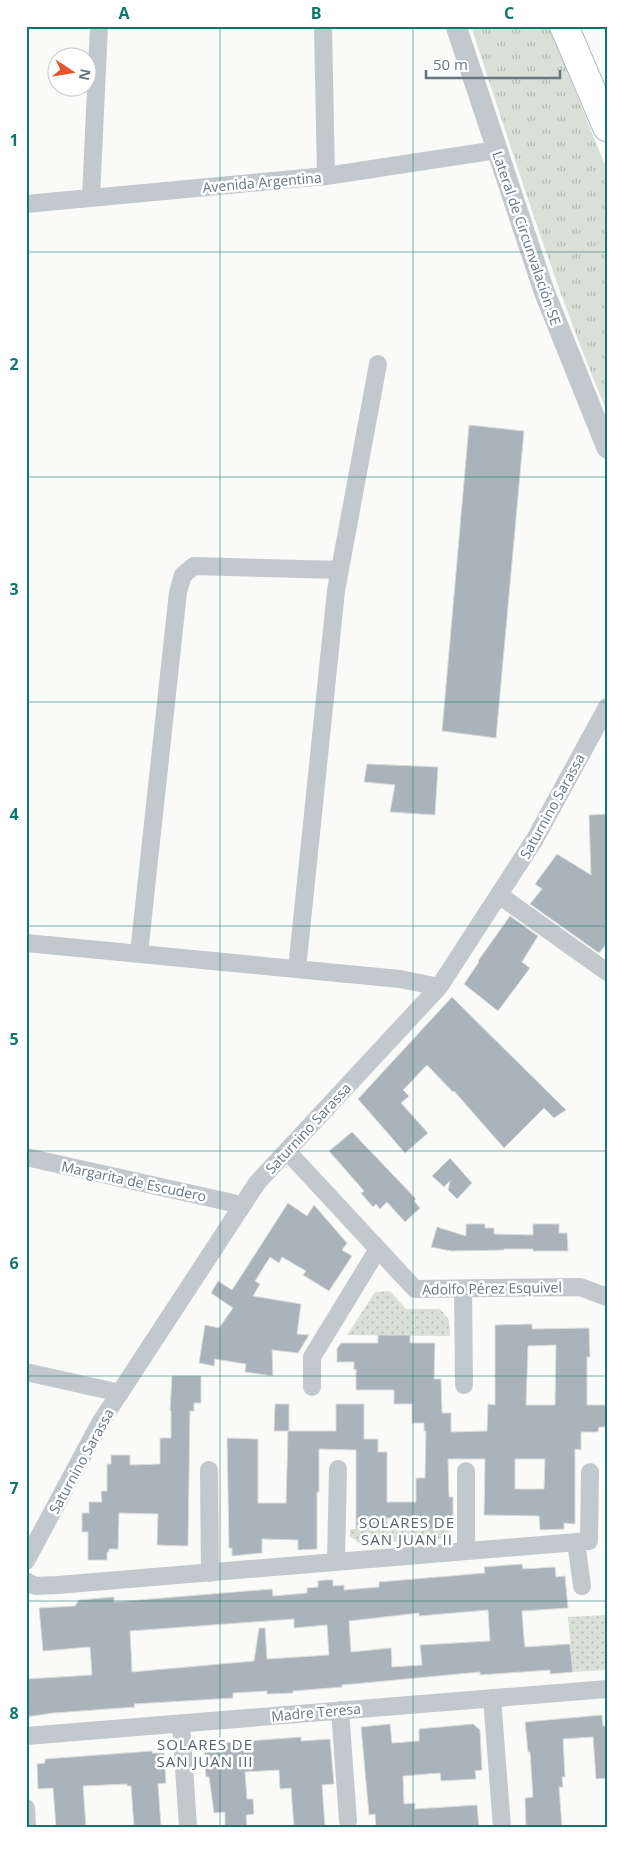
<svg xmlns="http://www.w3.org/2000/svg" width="633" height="1853" font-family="'Open Sans',sans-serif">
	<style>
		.grass { fill: url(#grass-tufts) }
		.park { fill: url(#park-dots) }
		.building { fill: #aab3b9; stroke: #dcdcda; fill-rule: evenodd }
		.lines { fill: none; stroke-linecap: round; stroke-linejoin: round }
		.motorway-casing { stroke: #b4b9bd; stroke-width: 30 }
		.minor { stroke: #c3c8cc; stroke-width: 18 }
		.tertiary { stroke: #c3c8cc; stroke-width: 21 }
		.motorway { stroke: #fff; stroke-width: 28 }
		.grid { fill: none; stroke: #0f766e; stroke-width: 1; stroke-opacity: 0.55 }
		.labels { text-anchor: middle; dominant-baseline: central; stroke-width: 5; stroke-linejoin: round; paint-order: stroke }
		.street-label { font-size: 14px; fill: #657683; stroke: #fff }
		.neighbourhood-label { font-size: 15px; letter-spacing: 1px; fill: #57646e; stroke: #fff }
		.neatline { fill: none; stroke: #0f766e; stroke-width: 2 }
		.grid-label { font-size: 16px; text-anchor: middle; font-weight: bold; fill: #0f766e }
	</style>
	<defs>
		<pattern id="grass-tufts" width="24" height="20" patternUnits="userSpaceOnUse" patternTransform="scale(1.25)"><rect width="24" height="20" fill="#dadfd7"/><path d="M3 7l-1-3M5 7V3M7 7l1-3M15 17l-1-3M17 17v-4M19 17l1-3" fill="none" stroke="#b4b9b4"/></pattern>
		<pattern id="park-dots" width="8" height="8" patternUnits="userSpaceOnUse" patternTransform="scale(1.25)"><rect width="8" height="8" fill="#dadfd7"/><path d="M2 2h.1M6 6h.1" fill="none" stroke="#b4b9b4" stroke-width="1.8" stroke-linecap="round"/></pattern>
	</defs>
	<rect width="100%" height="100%" fill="#fafaf8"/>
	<path class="grass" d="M471 26H549L607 170V412C554 286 514 156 471 26Z"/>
	<path class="park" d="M390 1291 406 1309H440L449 1320 450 1336 347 1335 375 1292Z
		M350 1529H453L443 1539 360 1544 350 1536Z
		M607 1615V1670L573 1672 568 1617Z"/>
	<path class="building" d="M469 425 524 431 496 738 442 731Z
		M367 764 438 767 435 815 390 812 395 785 364 782Z
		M607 814V943L599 953 530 904 542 889 535 884 557 854 591 875 589 815Z
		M510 916 538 936 522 962 530 968 498 1011 464 984 479 962 478 961Z
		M452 997 566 1110 554 1118 544 1108 504 1148 454 1091 453 1092 427 1065 403 1090 409 1096 401 1103 428 1133 405 1153 358 1099Z
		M352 1132 416 1199 414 1201 420 1208 405 1222 387 1202 380 1209 376 1204 373 1207 361 1193 364 1191 329 1151Z
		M450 1158 472 1183 457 1199 448 1190 450 1181 444 1187 432 1176Z
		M288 1203 307 1216 314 1205 347 1243 342 1250 352 1256 329 1291 303 1275 306 1271 282 1257 279 1263 270 1257 255 1281 260 1284 253 1296 301 1304 297 1334 309 1335 298 1353 272 1350 273 1376 245 1372 246 1364 215 1359 214 1366 199 1363 205 1325 219 1328 233 1308 211 1293 218 1281 232 1290Z
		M466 1224H485V1228H494V1234L533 1235V1224H559V1233H567L568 1251H533V1249H504V1250L451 1251 431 1247 437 1227 466 1236Z
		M532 1324V1329L589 1328 590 1357H587V1405H607V1427H599L598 1432H581V1450L575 1449V1524L564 1523V1529L540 1530 539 1516 484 1515 485 1459H448L449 1497H453V1523L435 1522V1529H418V1519L387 1518V1529H356V1450L319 1449V1492H317V1549L298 1550V1540L262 1539V1553L232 1556V1548H229L227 1438 258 1439V1503H286L288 1431H336V1404H364V1439H378V1452H387V1502H416V1478H425L426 1431H424V1423H412V1404H394V1390H356V1369L354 1370V1362H337V1349L341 1343H378V1335H410V1343H435L434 1379H441L442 1413H451V1432L487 1431 488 1404 495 1405V1325ZM556 1345 555 1405H526L528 1346ZM515 1459H545L544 1489H515Z
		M172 1376H201V1403H194V1411H190L188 1546 157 1545 158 1514 119 1513 118 1549H109V1552H107V1560H88V1532H82V1513H89V1502H102L101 1491H107V1464H111V1455H130V1465L160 1464V1438H171V1411H170Z
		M275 1404H289V1431H274Z
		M522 1564 523 1569 555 1567 556 1577 565 1576 568 1608 522 1611 524 1639 525 1647 570 1644 573 1672 550 1674V1670L480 1675V1672L342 1685V1687L293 1691V1693L267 1694V1691L233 1693V1698L134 1704 135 1707 53 1713 26 1717V1679L92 1675 90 1647 43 1651 39 1608 75 1606 79 1600 114 1597V1602L272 1589 273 1596 307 1593V1588L318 1587V1581L325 1580H333V1586L344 1585V1590L379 1587V1582L485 1573 484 1567ZM488 1610 490 1641 420 1645 422 1665 392 1667 391 1648 351 1652 349 1621 419 1613V1616ZM294 1619V1628L327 1625 329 1655 267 1659 265 1628H259L254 1661 132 1672 130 1631Z
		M602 1715 603 1726 607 1725V1778L596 1779 593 1737 563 1739 565 1777H562L563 1787H559L562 1827H526L525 1798 533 1797 530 1752H528L525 1722Z
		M390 1724 392 1743 419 1741V1729L473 1724 480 1730 482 1770 475 1771 476 1779 441 1781 440 1773 403 1776 404 1804 415 1803V1809L477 1805 479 1827H376L375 1814 369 1815 361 1727Z
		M301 1737V1741L330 1739 334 1784 322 1785 325 1827H294L291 1788 280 1789 279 1770 245 1772 247 1799H253L254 1814 246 1815 247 1827H225V1812L214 1813 209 1777H206L204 1747 223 1746V1743Z
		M152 1751V1753H164L166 1783 158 1784 161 1826 134 1827 131 1786H127V1784L83 1786 86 1827H56L53 1788 38 1789 37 1764 45 1763V1759Z"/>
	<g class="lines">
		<defs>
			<path id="motorway" d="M564 26 607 127"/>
		</defs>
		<use href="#motorway" class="motorway-casing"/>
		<path class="minor" d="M323 26 326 176
			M91 197 99 26
			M26 204 326 176 497 150
			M499 895 607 972
			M26 943 400 979 439 987
			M139 953 178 592 183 575 194 566 340 570
			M297 969 336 591 378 364
			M287 1151 415 1289 580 1287 607 1297
			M26 1157 242 1205
			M463 1289 464 1385
			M26 1372 120 1393
			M312 1387V1357L378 1249
			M209 1470 210 1573
			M576 1542 582 1586
			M466 1551V1471
			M26 1561 100 1423 257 1183 439 987 535 839 607 707
			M336 1562 338 1469
			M26 1581 35 1586 58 1585 589 1541 590 1472
			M492 1698 502 1827
			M340 1710 348 1821
			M181 1723 188 1827
			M26 1736 607 1689
			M26 1808 27 1827"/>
		<path class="tertiary" d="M456 26 544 291 607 448"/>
		<use href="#motorway" class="motorway"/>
	</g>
	<path class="grid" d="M220 26V1827M413 26V1827M26 252H607M26 477H607M26 702H607M26 926H607M26 1151H607M26 1376H607M26 1601H607"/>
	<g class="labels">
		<g class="street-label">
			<text transform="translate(262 182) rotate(-5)">Avenida Argentina</text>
			<text transform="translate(527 238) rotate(71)">Lateral de Circunvalación SE</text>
			<text transform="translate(552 806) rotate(-61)">Saturnino Sarassa</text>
			<text transform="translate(308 1128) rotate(-47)">Saturnino Sarassa</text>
			<text transform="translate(134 1181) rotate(12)">Margarita de Escudero</text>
			<text transform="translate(492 1288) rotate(-1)">Adolfo Pérez Esquivel</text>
			<text transform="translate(81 1461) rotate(-61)">Saturnino Sarassa</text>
			<text transform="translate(316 1712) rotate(-5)">Madre Teresa</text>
		</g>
		<g class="neighbourhood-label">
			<text x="407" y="1522">SOLARES DE<tspan x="407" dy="17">SAN JUAN II</tspan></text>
			<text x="205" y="1744">SOLARES DE<tspan x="205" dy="17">SAN JUAN III</tspan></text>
		</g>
	</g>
	<rect width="633" height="1853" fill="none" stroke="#ffffff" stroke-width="55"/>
	<g transform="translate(72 72) rotate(102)"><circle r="24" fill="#ffffff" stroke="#c1c8cd"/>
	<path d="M0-4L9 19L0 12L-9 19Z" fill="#e4572e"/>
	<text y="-8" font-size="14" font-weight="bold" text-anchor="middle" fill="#657683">N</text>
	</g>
	<path d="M426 70v8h134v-8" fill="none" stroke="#657683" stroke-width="2.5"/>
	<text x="433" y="70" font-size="15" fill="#657683" stroke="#ffffff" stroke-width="4" paint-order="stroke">50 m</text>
	<rect x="28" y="28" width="578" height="1798" class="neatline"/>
	<g class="grid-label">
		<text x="124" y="19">A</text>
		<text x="316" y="19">B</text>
		<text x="509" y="19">C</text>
		<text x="14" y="146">1</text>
		<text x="14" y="370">2</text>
		<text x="14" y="595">3</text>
		<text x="14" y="820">4</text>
		<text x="14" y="1045">5</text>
		<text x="14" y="1269">6</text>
		<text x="14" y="1494">7</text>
		<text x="14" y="1719">8</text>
	</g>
</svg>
